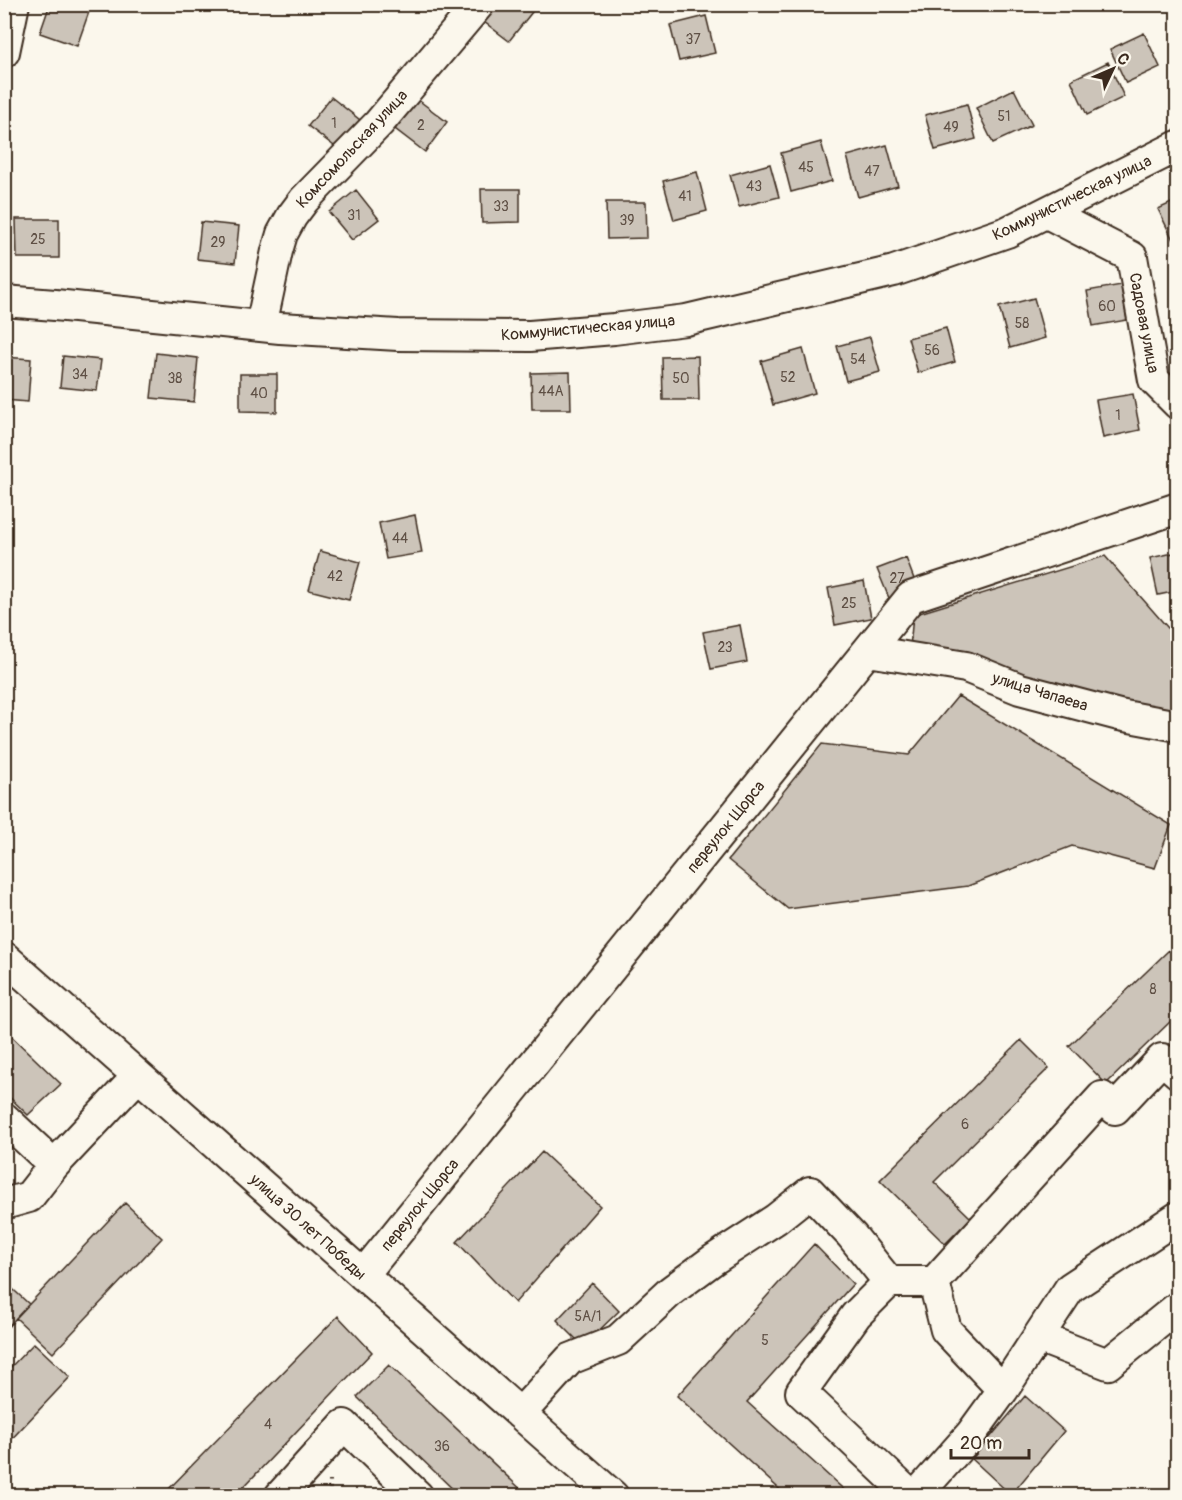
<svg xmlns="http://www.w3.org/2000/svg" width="1182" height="1500" font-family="Pangolin,sans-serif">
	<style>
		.building { fill: #ccc4b9; stroke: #3b2a1e; stroke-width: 1.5 }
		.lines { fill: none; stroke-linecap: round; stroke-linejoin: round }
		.minor-casing { stroke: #3b2a1e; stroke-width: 34 }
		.path { stroke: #3b2a1e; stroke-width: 4; stroke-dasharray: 1.5 4.5; stroke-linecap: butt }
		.minor { stroke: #fbf7ec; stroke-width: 30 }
		.labels { text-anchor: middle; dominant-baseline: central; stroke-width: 5; stroke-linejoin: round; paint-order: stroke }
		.number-label { font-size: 14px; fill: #5f5045 }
		.street-label { font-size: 16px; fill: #3b2a1e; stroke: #fbf7ec }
	</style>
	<rect width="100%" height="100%" fill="#fbf7ec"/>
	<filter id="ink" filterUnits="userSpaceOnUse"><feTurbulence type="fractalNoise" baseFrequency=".0167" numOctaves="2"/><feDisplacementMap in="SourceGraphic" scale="12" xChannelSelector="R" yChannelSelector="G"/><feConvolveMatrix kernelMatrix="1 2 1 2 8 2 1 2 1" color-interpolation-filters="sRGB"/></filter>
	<g filter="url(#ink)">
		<path class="building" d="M50 4H77L90 9 77 46 40 33Z
			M490 4H522L532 12 509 41 479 18Z
			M706 16 715 53 679 61 670 25Z
			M1144 33 1160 67 1126 83 1110 49Z
			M1108 62 1124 97 1087 115 1071 80Z
			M1014 89 1032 125 993 143 976 108Z
			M331 97 360 120 338 149 308 126Z
			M417 99 447 122 425 152 395 129Z
			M967 104 976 139 935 150 925 115Z
			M821 142 832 181 791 192 781 153Z
			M887 145 898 186 858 197 847 156Z
			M770 164 779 197 739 207 730 175Z
			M697 172 707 211 674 220 663 181Z
			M481 189H520V222L482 223Z
			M356 190 379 219 352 240 329 212Z
			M1178 200V243L1175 244 1158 209Z
			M606 202H646L647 238 607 239Z
			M16 219H59V258H17Z
			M201 222 239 226 235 263 197 259Z
			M1121 285 1127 320 1093 326 1087 291Z
			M1034 298 1045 338 1010 348 999 307Z
			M946 328 955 362 918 373 908 338Z
			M870 337 880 372 846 381 837 346Z
			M803 349 815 393 773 405 761 361Z
			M156 353 198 358 194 402 151 398Z
			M63 356 101 360 97 391 60 387Z
			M698 356 699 400H663L662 357Z
			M4 357 31 359 28 402 4 400Z
			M570 372 571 409H532L531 373Z
			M240 374H277V412L240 411Z
			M1133 394 1140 430 1103 438 1096 400Z
			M415 515 422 553 386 559 379 523Z
			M320 551 360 562 349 600 309 590Z
			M1178 552V591L1158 595 1150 558Z
			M1105 556 1175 636 1178 664V714L1017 673 910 648 913 615Z
			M906 558 917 587 891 603 877 569Z
			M864 581 871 618 835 625 828 588Z
			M740 625 747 662 711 669 703 632Z
			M958 696 1171 825 1155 868 1072 846 968 886 788 909 728 860 822 744 909 755Z
			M1169 950 1178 959V1025L1172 1020 1106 1084 1069 1046Z
			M4 1029 61 1084 28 1115 4 1092Z
			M1021 1040 1049 1068 934 1182 971 1218 945 1244 880 1180Z
			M542 1152 600 1206 515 1303 457 1242Z
			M125 1203 162 1238 53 1353 16 1318Z
			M814 1244 853 1284 747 1402 851 1496H787L677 1396Z
			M4 1281 29 1304 4 1331Z
			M592 1283 619 1311 583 1346 557 1320Z
			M338 1316 372 1352 235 1496H162Z
			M34 1343 70 1377 4 1447V1374Z
			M389 1365 528 1496H460L357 1397Z
			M1025 1396 1064 1431 1011 1495 972 1459Z"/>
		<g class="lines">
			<defs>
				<path id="minor" d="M4 52 14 4
					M1047 213 1132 257 1154 380 1178 404
					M4 301 55 305 280 328 398 335 530 336 614 329 686 320 894 271 1007 232 1178 146
					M261 326 277 251 282 234 292 216 304 200 379 123 479 4
					M868 651 966 667 1020 689 1119 715 1178 726
					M4 957 613 1496
					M4 1118 54 1165
					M4 1204 29 1197 54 1165 138 1076
					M363 1275 911 597 1178 508
					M1038 1337 1108 1364 1178 1307
					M1003 1390 1070 1288 1178 1217
					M520 1414 570 1359 618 1340 671 1291 713 1260 776 1219 810 1192 852 1236 889 1282
					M280 1496 344 1425 418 1496
					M911 1496 801 1392 856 1315 889 1282H934
					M916 1496 971 1434 1003 1390 946 1330 934 1282 1102 1097 1115 1109 1162 1059 1178 1073"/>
			</defs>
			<use href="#minor" class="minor-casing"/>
			<path class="path" d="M330 1481V1496"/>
			<use href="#minor" class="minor"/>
		</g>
	</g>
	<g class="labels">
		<g class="number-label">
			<text x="693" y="39">37</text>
			<text x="1004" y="116">51</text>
			<text x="334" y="123">1</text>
			<text x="421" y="125">2</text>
			<text x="951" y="127">49</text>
			<text x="806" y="167">45</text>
			<text x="872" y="171">47</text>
			<text x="754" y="186">43</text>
			<text x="685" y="196">41</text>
			<text x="501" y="206">33</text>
			<text x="354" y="215">31</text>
			<text x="627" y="220">39</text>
			<text x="38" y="239">25</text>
			<text x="218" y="242">29</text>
			<text x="1107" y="306">60</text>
			<text x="1022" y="323">58</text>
			<text x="932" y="350">56</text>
			<text x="858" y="359">54</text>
			<text x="80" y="374">34</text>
			<text x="788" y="377">52</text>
			<text x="175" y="378">38</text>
			<text x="681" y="378">50</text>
			<text x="551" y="391">44А</text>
			<text x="259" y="393">40</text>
			<text x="1118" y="415">1</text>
			<text x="400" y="538">44</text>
			<text x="335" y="576">42</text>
			<text x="897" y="578">27</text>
			<text x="849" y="603">25</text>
			<text x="725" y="647">23</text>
			<text x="1153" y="989">8</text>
			<text x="965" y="1124">6</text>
			<text x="588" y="1316">5А/1</text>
			<text x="765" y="1340">5</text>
			<text x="268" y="1424">4</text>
			<text x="442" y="1446">36</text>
		</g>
		<g class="street-label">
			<text transform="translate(352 149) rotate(-47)">Комсомольская улица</text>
			<text transform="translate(1072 198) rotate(-26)">Коммунистическая улица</text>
			<text transform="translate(1144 323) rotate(79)">Садовая улица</text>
			<text transform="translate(588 328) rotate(-5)">Коммунистическая улица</text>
			<text transform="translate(1040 692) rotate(17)">улица Чапаева</text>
			<text transform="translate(726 827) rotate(-51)">переулок Щорса</text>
			<text transform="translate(420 1205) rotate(-51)">переулок Щорса</text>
			<text transform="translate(308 1227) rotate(42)">улица 30 лет Победы</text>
		</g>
	</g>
	<rect width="1182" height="1500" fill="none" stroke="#fbf7ec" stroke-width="24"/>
	<rect x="12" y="12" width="1158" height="1476" fill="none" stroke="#3b2a1e" stroke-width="2" filter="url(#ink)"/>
	<g transform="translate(1113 69) rotate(46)" stroke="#fbf7ec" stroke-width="4.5" paint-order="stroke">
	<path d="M0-4.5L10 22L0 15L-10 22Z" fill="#3b2a1e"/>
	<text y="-9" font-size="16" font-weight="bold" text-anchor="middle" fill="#3b2a1e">С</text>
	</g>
	<path d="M951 1449v9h78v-9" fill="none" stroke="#3b2a1e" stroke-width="3"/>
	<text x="960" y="1449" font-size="18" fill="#3b2a1e" stroke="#fbf7ec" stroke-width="4.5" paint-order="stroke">20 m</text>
</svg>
